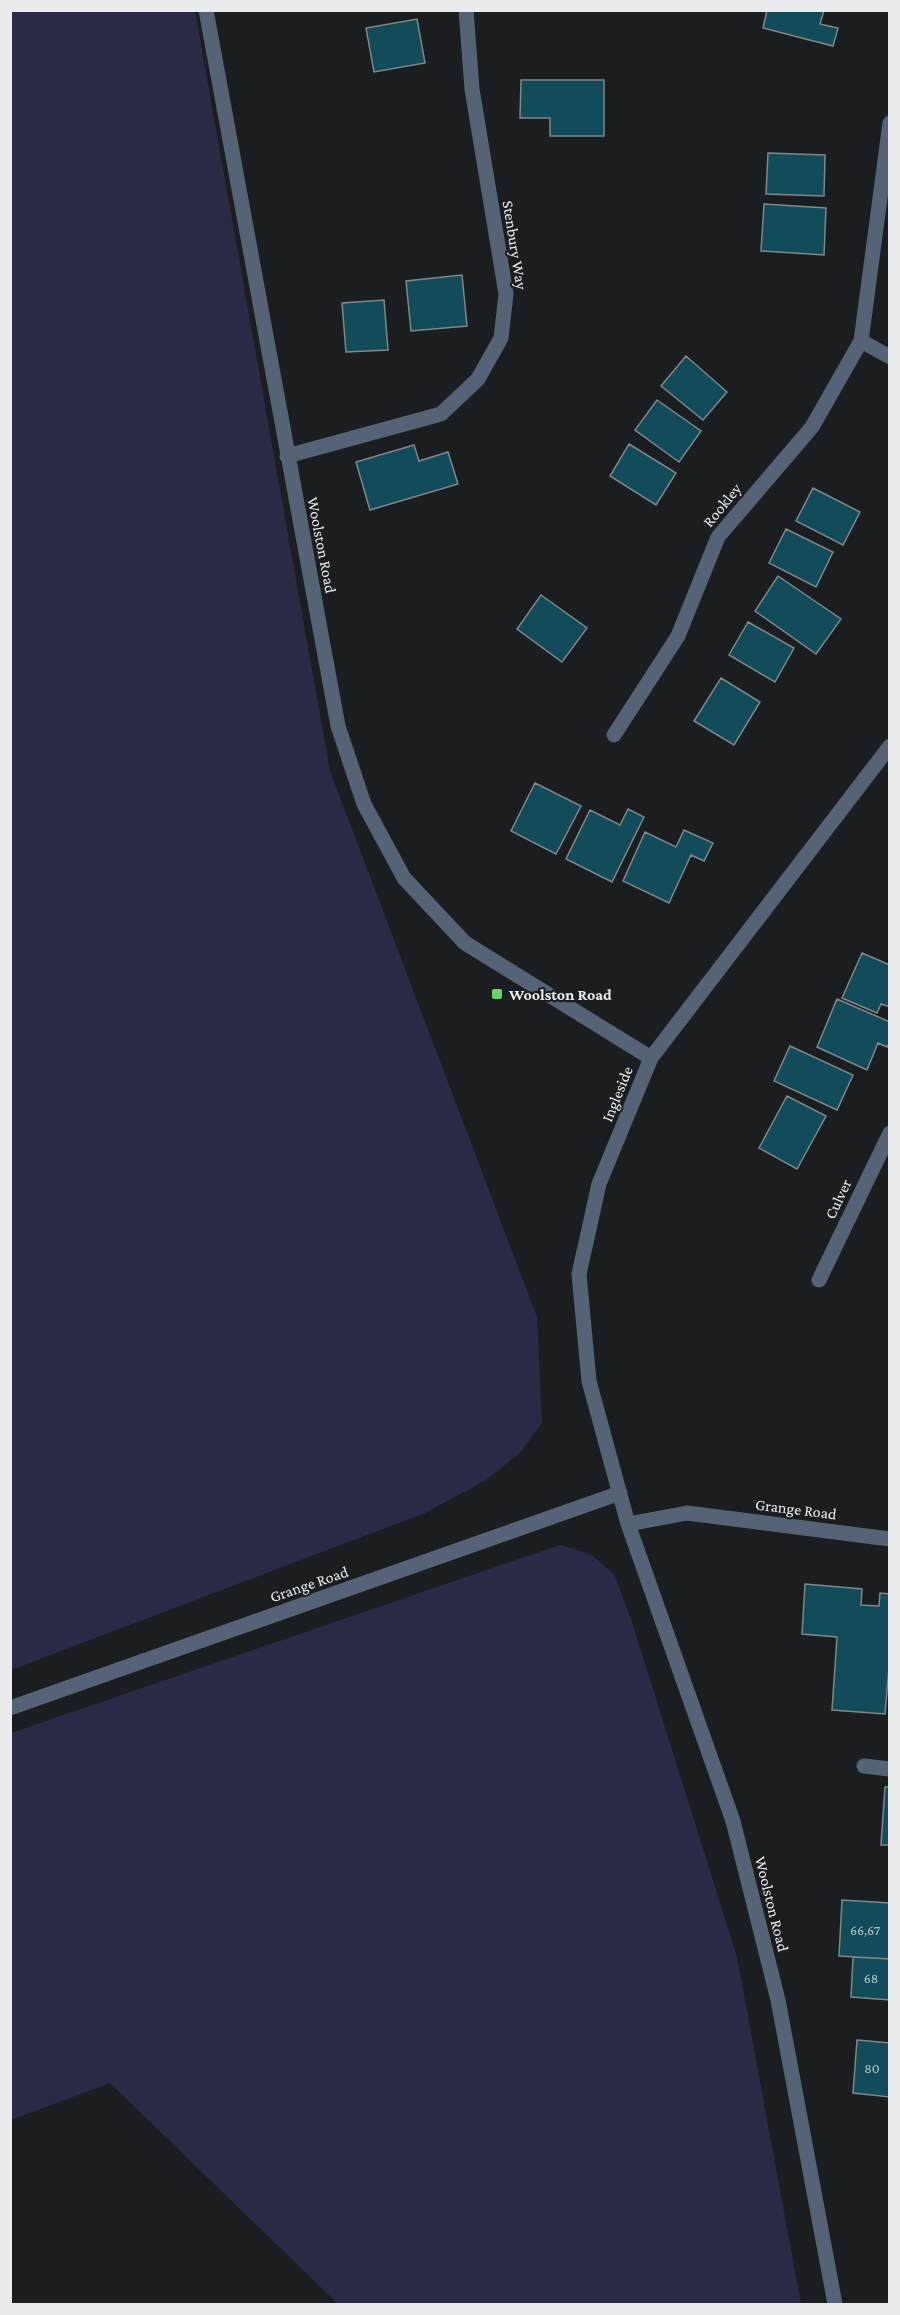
<svg xmlns="http://www.w3.org/2000/svg" width="900" height="2315" font-family="'Crimson Pro',serif">
	<style>
		.green { fill: #292b46 }
		.building { fill: #124b5a; stroke: #828788; stroke-width: 1.5 }
		.lines { fill: none; stroke-linecap: round; stroke-linejoin: round }
		.minor { stroke: #566376; stroke-width: 15 }
		.poi-dot { fill: #68d465; stroke: #1b1e20; stroke-width: 2 }
		.labels { text-anchor: middle; dominant-baseline: central; stroke-width: 4.5; stroke-linejoin: round; paint-order: stroke }
		.number-label { font-size: 14px; fill: #b3c3c8 }
		.street-label { font-size: 16px; fill: #e9ebec; stroke: #1b1e20 }
		.poi-label { font-size: 16px; font-weight: bold; fill: #e9ebec; stroke: #1b1e20; text-anchor: start }
	</style>
	<rect width="100%" height="100%" fill="#1b1e20"/>
	<path class="green" d="M11 10 195 11 330 771 537 1317 542 1422 522 1451 486 1480 425 1513 11 1670Z
		M560 1545 590 1554 614 1574 631 1619 737 1957 801 2304H338L110 2083 11 2120V1733Z"/>
	<path class="building" d="M767 10H824L820 24 838 28 833 46 763 28Z
		M417 19 425 63 374 72 366 28Z
		M521 80H604V136H550V118H520Z
		M768 153 825 155 824 196 766 194Z
		M764 204 826 208 824 255 761 251Z
		M462 275 467 326 411 331 406 281Z
		M384 300 388 350 346 352 342 303Z
		M686 356 727 392 703 420 661 386Z
		M657 400 701 431 679 462 635 430Z
		M629 444 676 473 656 505 610 476Z
		M414 445 419 461 448 452 458 484 370 510 356 462Z
		M813 488 860 512 843 545 796 521Z
		M786 529 833 552 816 587 769 563Z
		M778 576 841 619 816 654 755 611Z
		M541 595 587 628 562 662 517 629Z
		M748 622 794 648 775 682 729 655Z
		M721 678 760 702 734 745 694 721Z
		M535 783 581 806 556 854 511 831Z
		M628 809 644 817 612 882 566 859 590 810 620 825Z
		M684 830 713 843 704 861 691 855 669 903 623 881 645 832 676 847Z
		M862 953 890 965V1007L881 1004 877 1013 842 998Z
		M837 999 890 1022V1042L887 1047 878 1043 867 1070 817 1047Z
		M790 1046 853 1075 837 1110 774 1081Z
		M787 1096 826 1116 797 1169 759 1148Z
		M805 1584 862 1589 861 1605 879 1606 880 1593 890 1594V1656L885 1714 832 1710 837 1637 802 1634Z
		M885 1787H890V1845H881Z
		M842 1900 890 1903V1959L839 1956Z
		M853 1957 890 1959V2000L851 1997Z
		M857 2040 890 2043V2097L853 2093Z"/>
	<g class="lines">
		<path class="minor" d="M206 10 338 726 364 804 404 878 465 943 651 1058
			M861 341 890 357
			M287 456 441 414 478 379 501 338 506 294 472 89 466 10
			M614 735 678 636 718 537 812 427 861 341 890 123
			M819 1280 890 1133
			M628 1524 687 1513 890 1539
			M10 1708 620 1493
			M864 1766 890 1769
			M835 2304 778 2000 733 1821 628 1524 589 1381 579 1274 599 1184 651 1058 890 746"/>
	</g>
	<rect class="poi-dot" x="491" y="988" width="12" height="12" rx="3"/>
	<g class="labels">
		<g class="number-label">
			<text x="865" y="1930">66,67</text>
			<text x="871" y="1978">68</text>
			<text x="872" y="2068">80</text>
		</g>
		<g class="street-label">
			<text transform="translate(515 245) rotate(81)">Stenbury Way</text>
			<text transform="translate(722 505) rotate(-51)">Rookley</text>
			<text transform="translate(322 545) rotate(79)">Woolston Road</text>
			<text transform="translate(617 1094) rotate(-68)">Ingleside</text>
			<text transform="translate(838 1199) rotate(-65)">Culver</text>
			<text transform="translate(796 1509) rotate(7)">Grange Road</text>
			<text transform="translate(309 1584) rotate(-19)">Grange Road</text>
			<text transform="translate(772 1904) rotate(76)">Woolston Road</text>
		</g>
		<g class="poi-label">
			<text x="509" y="994">Woolston Road</text>
		</g>
	</g>
	<rect width="900" height="2315" fill="none" stroke="#e9ebec" stroke-width="24"/>
</svg>
